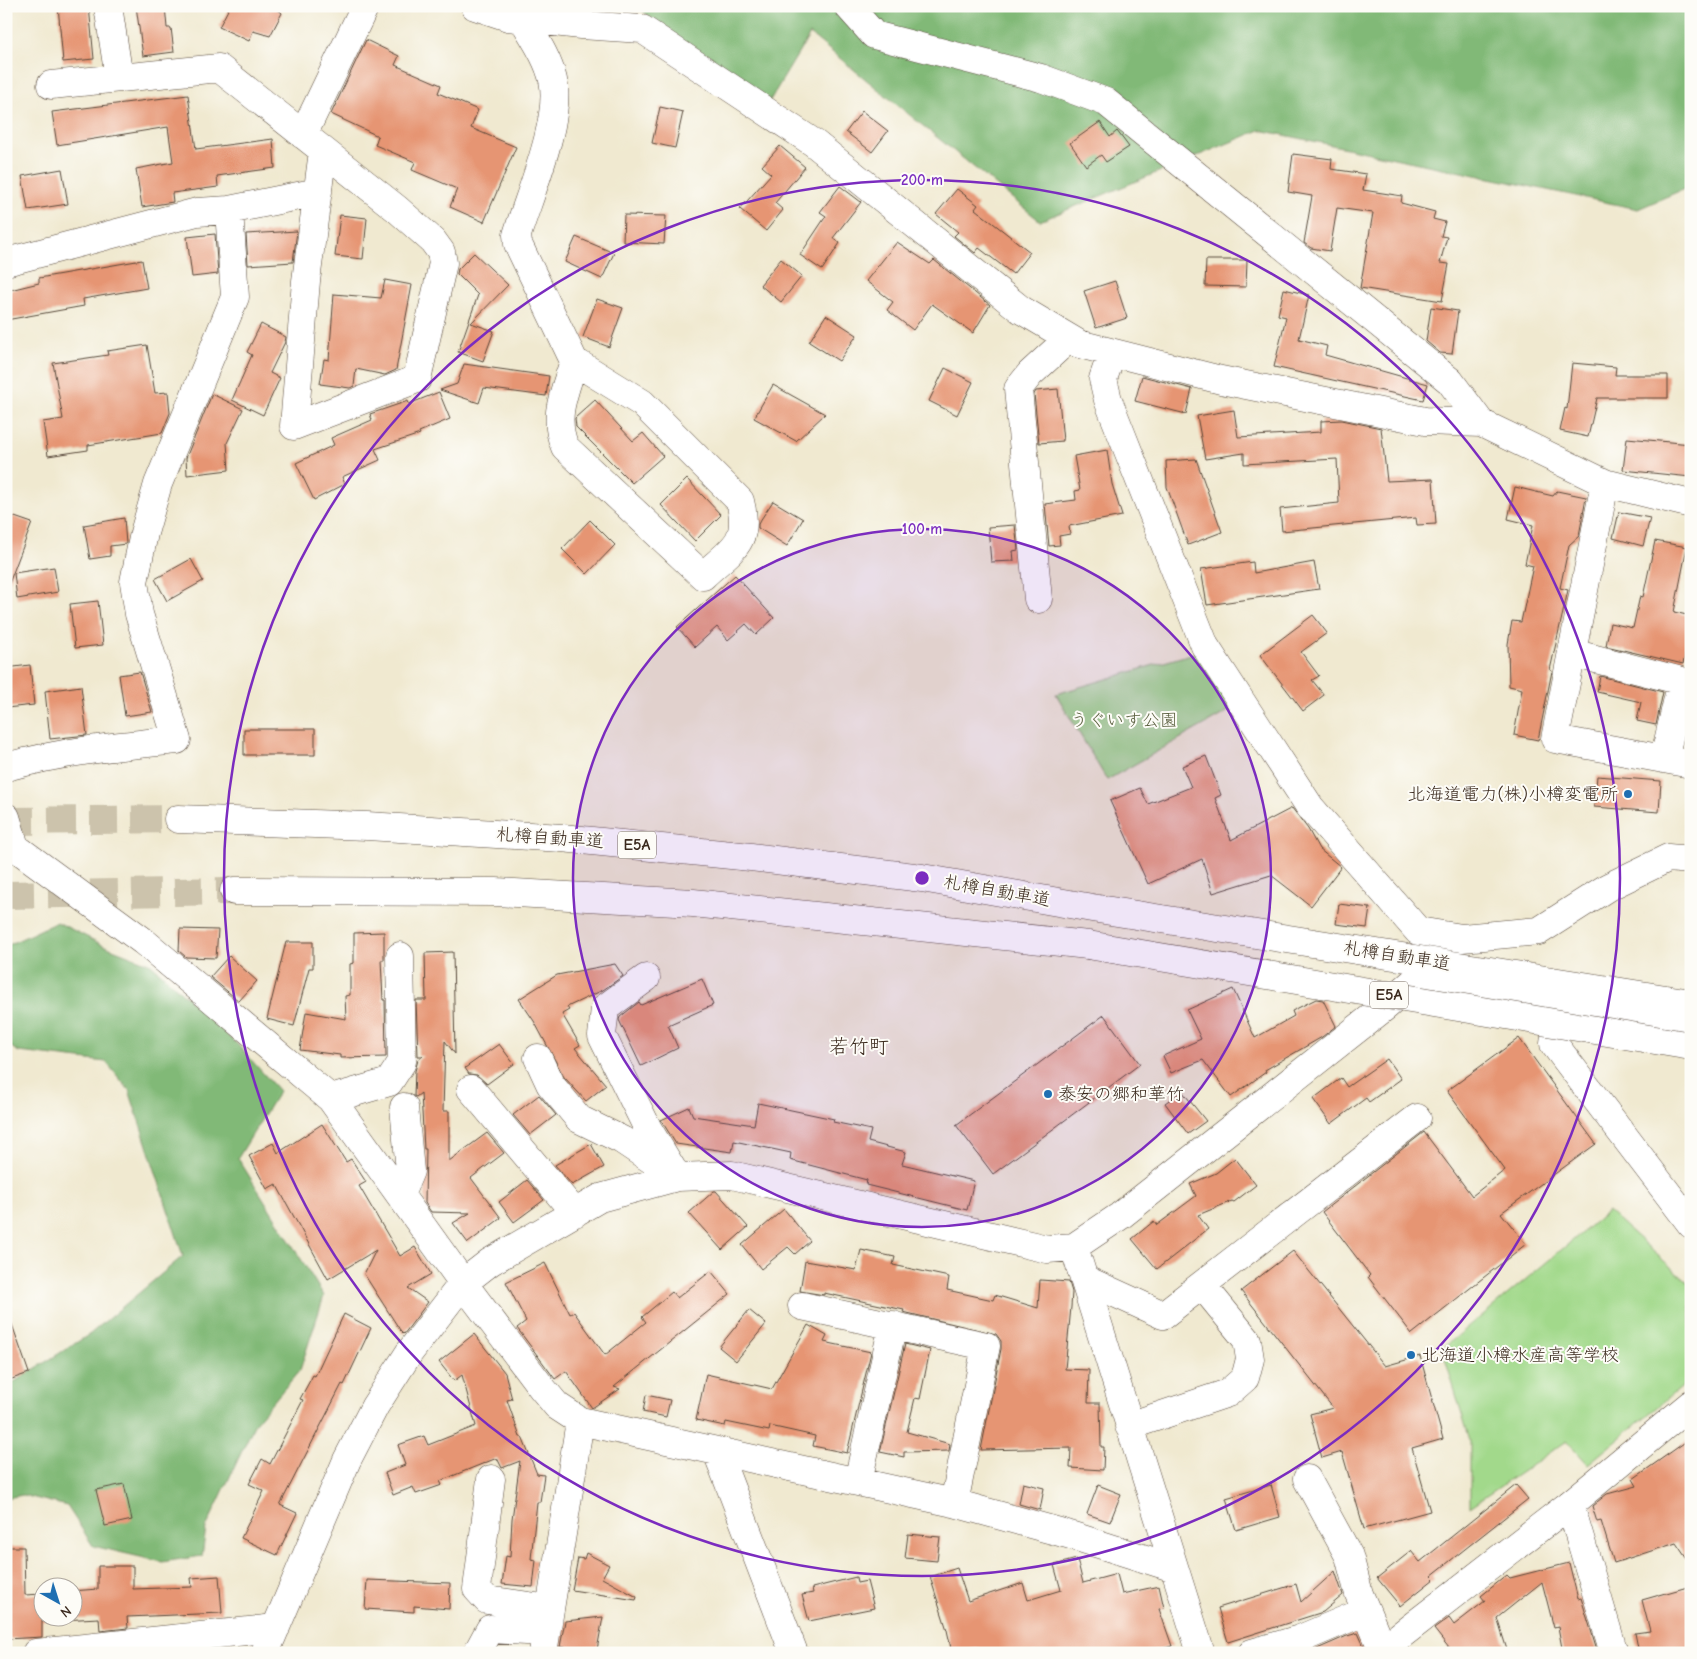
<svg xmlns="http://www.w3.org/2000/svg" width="1697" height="1659" font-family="'Comic Neue','Klee One',sans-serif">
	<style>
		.green { fill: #a2d98b; stroke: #6e8254 }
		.forest { fill: #81b977; stroke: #5e724a }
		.building { fill: #e69573 }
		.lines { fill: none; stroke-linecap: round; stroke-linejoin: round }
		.highway-tunnel { stroke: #ccc3ac; stroke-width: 28; stroke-dasharray: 28 14; stroke-linecap: butt }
		.minor-casing { stroke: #564739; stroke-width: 29 }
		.highway-casing { stroke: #564739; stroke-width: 29 }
		.minor { stroke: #fff; stroke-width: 28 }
		.highway { stroke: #fff; stroke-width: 28 }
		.highway-bridge-casing { stroke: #564739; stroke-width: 29; stroke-linecap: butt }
		.highway-bridge { stroke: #fff; stroke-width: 28 }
		.ring { fill: none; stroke: #7b2cbf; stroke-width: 2.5 }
		.poi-dot { fill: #1f6fb2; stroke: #fdfcf7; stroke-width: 2 }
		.labels { text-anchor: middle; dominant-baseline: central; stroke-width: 4; stroke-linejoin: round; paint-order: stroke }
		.shield { fill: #fdfcf7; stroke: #75695f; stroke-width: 1 }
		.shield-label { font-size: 16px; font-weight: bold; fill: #3b2a1e }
		.park-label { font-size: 18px; fill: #5a5f3f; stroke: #fdfcf7 }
		.poi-label { font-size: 18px; fill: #3b2a1e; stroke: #fdfcf7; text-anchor: start }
		.street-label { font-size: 18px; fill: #3b2a1e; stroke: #fdfcf7 }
		.quarter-label { font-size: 20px; fill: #3b2a1e; stroke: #fdfcf7 }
		.centre { fill: #7b2cbf; stroke: #fdfcf7; stroke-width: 2.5 }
		.ring-label { font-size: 15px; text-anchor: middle; font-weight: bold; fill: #7b2cbf; stroke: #fdfcf7; stroke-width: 4; stroke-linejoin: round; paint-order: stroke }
	</style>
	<rect width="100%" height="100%" fill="#fdfcf7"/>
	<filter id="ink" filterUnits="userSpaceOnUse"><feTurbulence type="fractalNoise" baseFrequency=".02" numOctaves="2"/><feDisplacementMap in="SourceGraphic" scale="10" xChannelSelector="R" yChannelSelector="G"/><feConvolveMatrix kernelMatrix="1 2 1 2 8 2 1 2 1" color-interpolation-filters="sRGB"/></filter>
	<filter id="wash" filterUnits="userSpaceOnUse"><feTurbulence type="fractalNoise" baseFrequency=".0096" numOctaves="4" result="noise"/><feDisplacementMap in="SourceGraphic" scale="20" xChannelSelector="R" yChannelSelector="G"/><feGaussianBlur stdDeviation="1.12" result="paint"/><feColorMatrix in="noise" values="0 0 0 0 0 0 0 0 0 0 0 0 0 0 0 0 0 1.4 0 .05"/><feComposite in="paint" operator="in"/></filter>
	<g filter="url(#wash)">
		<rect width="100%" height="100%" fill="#f0e9d0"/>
		<path class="green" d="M1198 652 1234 708 1107 780 1056 694Z
			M1608 1211 1691 1285V1379L1588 1464 1567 1441 1470 1507V1440L1442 1349Z"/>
		<path class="forest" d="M638 6H1691V186L1638 209 1260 130 1040 221 810 34 769 102 664 31Z
			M57 922 105 946 151 964 238 1045 279 1091 238 1158 324 1296 300 1370 255 1423 206 1528 202 1556 162 1562 93 1546 67 1506 23 1495 6 1498V1387L90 1334 183 1256 129 1090 106 1062 19 1052 6 1044V946Z"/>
		<g id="blocks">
			<path class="building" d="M58 6H89L94 59 63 62Z
				M136 6H165L167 28H171L174 52 143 56Z
				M230 6H274L282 13 270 36 253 31 249 41 219 27Z
				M366 40 399 56 395 65 441 85 438 93 478 110 471 128 516 147 484 222 450 207 457 189 412 170 415 162 375 145 378 136 331 114Z
				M188 95 196 149 273 139 275 168 217 176 218 187 172 193 173 202 142 207 136 169 173 162 168 127 57 145 52 112Z
				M660 107 683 112 675 148 652 143Z
				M862 111 888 131 872 152 846 132Z
				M1100 122 1110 137 1117 131 1129 147 1106 162 1101 155 1086 166 1070 143Z
				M780 146 805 167 775 203 783 210 766 231 740 209 771 174 762 166Z
				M1293 154 1332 159 1331 169 1366 174 1363 190 1402 196 1401 203 1435 212 1433 219 1445 222 1441 236 1447 237 1440 263 1449 264 1442 301 1360 288 1373 213 1337 208 1330 251 1311 248 1304 243 1312 196 1288 192Z
				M62 169 68 204 28 210 22 176Z
				M840 186 861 202 833 238 840 243 822 270 800 255 826 216 820 212Z
				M957 189 978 205 975 209 1030 252 1013 274 979 248 975 253 954 236 958 232 936 214Z
				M340 215 367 218 363 259 335 256Z
				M624 215 666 216 664 244 623 242Z
				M297 231 293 262 248 265 246 234Z
				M215 234 218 274 192 277 187 237Z
				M576 237 614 253 602 279 565 262Z
				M897 242 930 264 934 260 990 305 973 333 932 304 913 330 887 310 893 302 866 281Z
				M474 253 508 285 471 323 494 331 483 361 458 352 478 295 457 274 458 269Z
				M781 259 802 276 781 302 760 285Z
				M142 260 147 288 83 299 84 306 6 320V291L39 283V278Z
				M1206 260H1247L1246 287 1205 286Z
				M385 280 412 285 396 370 385 375 356 369 354 386 350 388 320 384 324 359 329 360 334 294 381 298Z
				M1115 281 1127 318 1096 328 1084 291Z
				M1284 289 1309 295 1299 339 1327 346 1325 355 1428 384 1423 400 1274 367 1286 317 1278 315Z
				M597 299 623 308 609 347 583 337Z
				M1431 307 1458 311 1452 354 1440 353 1426 341Z
				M826 315 857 335 839 361 809 342Z
				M261 324 286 337 285 342 270 373 280 378 263 415 232 400 252 355 247 352Z
				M147 345 155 393 168 392 170 413 162 433 88 445V450L48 456 43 422 63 419 53 363 108 355 107 351Z
				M1572 363 1616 367 1615 375H1668V398H1597L1588 437 1560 431 1565 408 1567 409Z
				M464 364 549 376 546 396 484 388 479 403 440 390 457 384Z
				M945 368 973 382 957 415 929 401Z
				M1142 376 1192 389 1186 414 1135 401Z
				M773 385 825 414 796 441 754 418Z
				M1058 389 1063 441 1039 443 1034 394 1036 391Z
				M439 392 450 419 419 432 420 434 375 449 380 460 342 477 345 484 314 500 296 463 334 445 331 438 372 420 370 414 408 401 409 404Z
				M212 394 243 409 227 443 229 470 187 475 186 458Z
				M595 400 633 441 643 433 663 456 632 483 576 427 575 418Z
				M1234 410 1238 437 1321 432V421L1342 420 1381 428 1387 481 1433 479 1436 524 1417 525 1416 518 1282 531 1280 509 1339 503 1337 459 1244 464V453L1205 459 1197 416Z
				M1627 438 1691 444V477L1623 470Z
				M1107 450 1112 484 1122 516 1069 526 1070 534 1059 536 1060 545 1049 546 1045 504 1076 500 1075 491 1080 490 1074 456Z
				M1196 459 1222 532 1188 545 1167 487 1166 461Z
				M687 479 721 515 695 541 661 505Z
				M1515 487 1553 496 1557 491 1586 497 1579 536 1569 545 1560 588 1568 590 1550 670 1552 671 1538 740 1514 735 1522 689 1509 686 1508 644 1512 621 1521 622 1533 566 1525 564 1533 525 1508 519Z
				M773 501 803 519 787 546 758 528V524Z
				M1619 512 1650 518 1643 546 1613 538Z
				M6 514 32 523 8 586H6Z
				M124 518 126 544 110 546V556L90 559 84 525Z
				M590 520 615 545 587 574 562 549Z
				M1015 525 1018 550 1013 551 1014 561 991 562 988 527Z
				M1655 541 1687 547 1674 612 1691 616V630L1683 664 1606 646 1610 623 1633 628 1640 596 1643 597Z
				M191 559 203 581 167 601 155 579Z
				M1253 562 1254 573 1314 562 1319 589 1207 605 1201 569Z
				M54 567 58 592 17 599 14 573Z
				M735 575 774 618 756 635 746 624 728 640 717 627 695 647 677 627Z
				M98 601 103 645 75 648 70 604Z
				M1313 615 1327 633 1301 652 1319 676 1312 680 1324 695 1303 711 1260 655Z
				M30 665 34 705 6 708V668Z
				M140 672 152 712 125 716 119 675Z
				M1600 676 1663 692 1656 725 1637 721 1641 702 1597 692Z
				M81 686 87 735 50 739 45 691Z
				M244 729H315V755H244Z
				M1206 756 1221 795 1215 798 1231 840 1292 808 1308 829 1319 849 1341 867 1311 906 1271 875 1213 893 1202 859 1148 884 1110 801 1140 788 1148 804 1191 787 1182 766Z
				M1597 776 1661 781 1659 812 1594 807Z
				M1339 904 1370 908 1367 928 1336 924Z
				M180 929 218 930 216 958 186 957 179 951Z
				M384 932V960H381L383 1000H385L386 1057 340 1058V1055L300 1050 306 1012 346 1019 345 996 350 995V964L354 963V933Z
				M286 942H313V968H309L294 1026 267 1019Z
				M453 952 455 1054 445 1041 443 1111H449V1161L487 1133 504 1153 471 1178 501 1218 468 1243 453 1223 470 1213 431 1212 425 1203 426 1149H424L421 1093 416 1097 414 1096 415 1071 418 1060 423 1056H418L416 1000H426L425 953Z
				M229 956 257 981 239 1001 210 977Z
				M615 964 623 976 603 990 567 1007 569 1010 562 1014 580 1045 575 1048 606 1085 586 1101 564 1077 534 1021 519 999 557 975Z
				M702 979 713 1005 668 1025 678 1048 641 1066 619 1020 620 1017 639 1002 641 1005Z
				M1233 989 1255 1038 1294 1016 1292 1011 1316 999 1323 1000 1336 1026 1322 1037 1265 1070 1266 1072 1231 1097 1203 1060 1171 1073 1163 1056 1201 1039 1187 1010Z
				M1104 1015 1140 1064 993 1174 956 1125Z
				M1519 1038 1596 1144 1501 1213 1526 1244 1412 1334 1368 1277 1370 1275 1322 1212 1424 1132 1472 1196 1505 1170 1447 1091Z
				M499 1044 514 1064 487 1084 477 1075 469 1074 465 1068Z
				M1387 1059 1401 1079 1369 1102 1366 1098 1331 1124 1313 1099 1341 1078 1347 1087Z
				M1182 1091 1206 1121 1188 1134 1165 1103Z
				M539 1095 556 1115 530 1135 513 1115Z
				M758 1103 834 1119 833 1122 871 1130 868 1142 906 1152 902 1164 974 1181 967 1210 866 1185 867 1180 790 1160 791 1153 734 1141 732 1152 676 1144 661 1120 689 1107 693 1116 754 1125Z
				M322 1124 346 1162 351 1159 366 1182 359 1186 400 1256 415 1247 431 1274 408 1288 428 1302 404 1334 400 1330 364 1274 376 1250 328 1279 276 1184 267 1189 249 1156 273 1143 278 1153Z
				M591 1144 604 1167 572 1185 555 1165Z
				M1235 1158 1256 1185 1234 1202 1232 1201 1198 1215 1208 1229 1157 1269 1132 1239 1154 1221 1157 1225 1196 1196 1190 1184 1216 1173Z
				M527 1180 544 1200 514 1222 499 1202Z
				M714 1191H716L748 1227 722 1250 689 1213Z
				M784 1209 810 1241 795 1254 788 1247 761 1269 742 1245Z
				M861 1250 895 1257 893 1265 949 1277 947 1290 993 1300 995 1295 1038 1308 1040 1280 1069 1282 1072 1292 1071 1307 1065 1369 1089 1370 1088 1403H1100L1101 1447H1104L1103 1470 1070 1468 1071 1448 981 1450 1001 1349V1341L996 1334 903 1312 904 1310 824 1293V1295L800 1291 805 1261 856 1270Z
				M1293 1251 1385 1366 1420 1356 1443 1439 1412 1448 1430 1511 1364 1529 1342 1452 1322 1458 1310 1414 1333 1408 1241 1291Z
				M545 1263 570 1314 574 1312 605 1355 646 1322 642 1317 672 1292 677 1298 711 1271 730 1294 614 1387 620 1389 592 1408 566 1371 555 1379 517 1328 526 1321 506 1282Z
				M749 1310 766 1324 736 1361 719 1347Z
				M344 1314 371 1328 344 1385 342 1384 280 1505 297 1513 277 1555 241 1538 264 1491 249 1484 262 1459 270 1464 303 1400 300 1399 313 1375 315 1376Z
				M9 1316 29 1373 6 1381V1317Z
				M808 1325 827 1336 824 1342 871 1352 847 1453 813 1446 815 1436 770 1426 769 1431 726 1422 725 1426 696 1420 706 1374 772 1389Z
				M474 1334 505 1373 512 1399 507 1400 520 1437H522L537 1474 544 1475 540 1502H537L531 1559 536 1560 533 1587 502 1584 506 1556 510 1557 512 1519 520 1461 502 1468 497 1458 440 1481 442 1485 416 1494 413 1487 393 1495 385 1473 405 1465 398 1445 424 1436 428 1445 476 1426 462 1375 454 1381 439 1362Z
				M905 1344 930 1350 920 1399 915 1398 907 1432 950 1444 949 1451 904 1452V1457L880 1452Z
				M646 1395 670 1400 666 1417 643 1412Z
				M1691 1438V1565L1676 1543 1614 1563 1601 1521 1597 1522 1592 1506 1607 1494 1637 1486 1633 1479Z
				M1023 1483 1044 1488 1040 1510 1019 1504Z
				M124 1484 132 1520 105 1526 96 1490Z
				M1098 1485 1121 1494 1110 1522 1087 1514Z
				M1271 1485 1280 1517 1236 1530 1226 1498Z
				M1516 1485 1528 1499 1431 1576 1434 1579 1400 1606 1377 1578 1411 1551 1420 1562Z
				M908 1534 940 1537 937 1561 905 1558Z
				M6 1547H24L25 1595 42 1594V1616H72V1591L98 1589V1566H133V1589L192 1587 191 1578 219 1576 222 1613 127 1617 128 1628 100 1631 99 1618 42 1621V1637L6 1639Z
				M586 1553 609 1565 602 1578 637 1597 636 1600 572 1590 578 1558 584 1559Z
				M1077 1559 1083 1583 1117 1574 1122 1594 1159 1586 1164 1608 1159 1609 1172 1646 1148 1653H981L980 1648 952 1653 947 1630 930 1577 957 1568 968 1601 1023 1583 1028 1600 1061 1590 1054 1565Z
				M1569 1563 1578 1599 1581 1598 1598 1653H1563L1558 1627 1554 1628 1542 1582 1497 1618 1508 1653H1453L1434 1629 1449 1618 1454 1625 1485 1601 1481 1596 1507 1575 1510 1578Z
				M1335 1571 1343 1595 1323 1612 1228 1642 1218 1608 1296 1584 1301 1602Z
				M856 1577 857 1583 867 1581 874 1608 809 1621 802 1595 813 1593 812 1588Z
				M367 1580 450 1583 449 1609 414 1606V1612L365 1609Z
				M1691 1586V1653H1639L1635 1633 1650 1631 1642 1600Z
				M603 1617 597 1650 560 1647 565 1621Z
				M1358 1633 1367 1653H1308L1347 1636Z"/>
		</g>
	</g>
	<g filter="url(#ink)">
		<use href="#blocks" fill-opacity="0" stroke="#564739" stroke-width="1"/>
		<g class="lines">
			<path class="highway-tunnel" d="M6 821 178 819
				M6 895 234 891"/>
			<defs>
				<path id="minor" d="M108 6 119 78
					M475 6 508 17 581 25 642 29 814 143 1020 309 1079 344 1221 380 1425 421 1481 423 1605 483 1691 504
					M848 6 874 35 1041 78 1106 102 1450 381 1481 423
					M523 19C534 38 548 58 553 80 562 119 529 196 517 235L518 244 574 361 642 403 740 501C751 544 731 549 703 576L565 447C552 417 565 391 574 361
					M51 85 219 68 397 209 433 241 441 252 443 263 417 379 294 426 306 281 323 151
					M303 135 365 6
					M6 262 197 212 229 210 318 192
					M1112 353 1103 379 1108 400 1205 646 1310 807 1418 931 1462 938 1539 931 1608 887 1668 858 1691 860
					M1605 483 1555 739 1691 764
					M1038 599 1018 389 1030 374 1068 339
					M1572 653 1682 681 1664 759
					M6 767C63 751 119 746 177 740L139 614 134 582 144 533 158 484 235 297 229 210
					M6 817 15 847 143 941 331 1099 463 1283 542 1388 557 1406 580 1421 954 1503 1067 1534 1174 1568
					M646 978 605 1008 602 1036 648 1129 677 1177
					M1560 1001 1554 1044 1691 1224
					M538 1058 550 1084 579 1119 622 1140 670 1172
					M471 1089 575 1213
					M331 1099 389 1082 402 1062 400 956
					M400 1195 410 1171 404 1107
					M1074 1247 1201 1653
					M1084 1279 1163 1315 1417 1118
					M802 1306 986 1346 954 1503
					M1129 1426 1228 1393 1245 1378 1250 1359 1247 1340 1203 1286
					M717 1452 794 1653
					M491 1479 477 1589 487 1600 550 1609
					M1307 1479 1349 1556 1359 1594 1384 1653
					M858 1481 893 1325
					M1570 1504 1614 1653
					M1383 1649 1570 1504 1691 1404
					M36 1653 276 1628
					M265 1653 347 1460 375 1406 409 1353 463 1283 490 1262 600 1198 677 1177 732 1175 1047 1249 1074 1247 1120 1216 1386 1006 1419 977 1691 1023
					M477 1653 490 1629 546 1632
					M543 1653 580 1421
					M1252 1653 1300 1639 1366 1611"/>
				<path id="highway" d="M178 819 367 826 562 838 751 857 922 878 1092 908 1691 1003
					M234 891 496 892 693 903 1088 945"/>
			</defs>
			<use href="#minor" class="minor-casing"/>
			<use href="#highway" class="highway-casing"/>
			<use href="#minor" class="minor"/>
			<use href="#highway" class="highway"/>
			<defs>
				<path id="highway-bridge" d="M1088 945 1691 1046"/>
			</defs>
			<use href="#highway-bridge" class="highway-bridge-casing"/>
			<use href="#highway-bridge" class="highway-bridge"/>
		</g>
	</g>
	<circle cx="922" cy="878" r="349" fill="#7b2cbf" fill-opacity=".12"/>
	<g class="ring">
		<circle cx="922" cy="878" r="349"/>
		<circle cx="922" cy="878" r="698"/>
	</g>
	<g class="poi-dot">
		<circle cx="1628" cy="794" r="5"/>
		<circle cx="1048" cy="1094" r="5"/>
		<circle cx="1411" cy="1355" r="5"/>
	</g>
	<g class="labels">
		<g class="shield">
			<rect x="618" y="831.5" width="38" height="27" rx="4"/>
			<rect x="1370" y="981.5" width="38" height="27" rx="4"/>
		</g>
		<g class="shield-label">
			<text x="637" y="845">E5A</text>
			<text x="1389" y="995">E5A</text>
		</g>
		<g class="park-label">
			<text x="1124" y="720">うぐいす公園</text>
		</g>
		<g class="poi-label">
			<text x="1618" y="794" text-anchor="end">北海道電力(株)小樽変電所</text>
			<text x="1058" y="1094">泰安の郷和華竹</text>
			<text x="1421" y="1355">北海道小樽水産高等学校</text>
		</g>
		<g class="street-label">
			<text transform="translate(550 838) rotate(4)">札樽自動車道</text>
			<text transform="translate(997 891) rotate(10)">札樽自動車道</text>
			<text transform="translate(1397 956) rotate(9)">札樽自動車道</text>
		</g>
		<g class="quarter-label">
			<text x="859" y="1046">若竹町</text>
		</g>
	</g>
	<circle cx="922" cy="878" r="8" class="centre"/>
	<g class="ring-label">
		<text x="922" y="185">200 m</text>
		<text x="922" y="534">100 m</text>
	</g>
	<rect width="1697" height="1659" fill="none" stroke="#fdfcf7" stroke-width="25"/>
	<g transform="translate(58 1602) rotate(141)"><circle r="24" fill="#fdfcf7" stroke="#afa8a0"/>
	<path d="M0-4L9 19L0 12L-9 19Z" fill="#1f6fb2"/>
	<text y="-8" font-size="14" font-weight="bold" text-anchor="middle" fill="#3b2a1e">N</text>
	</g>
</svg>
